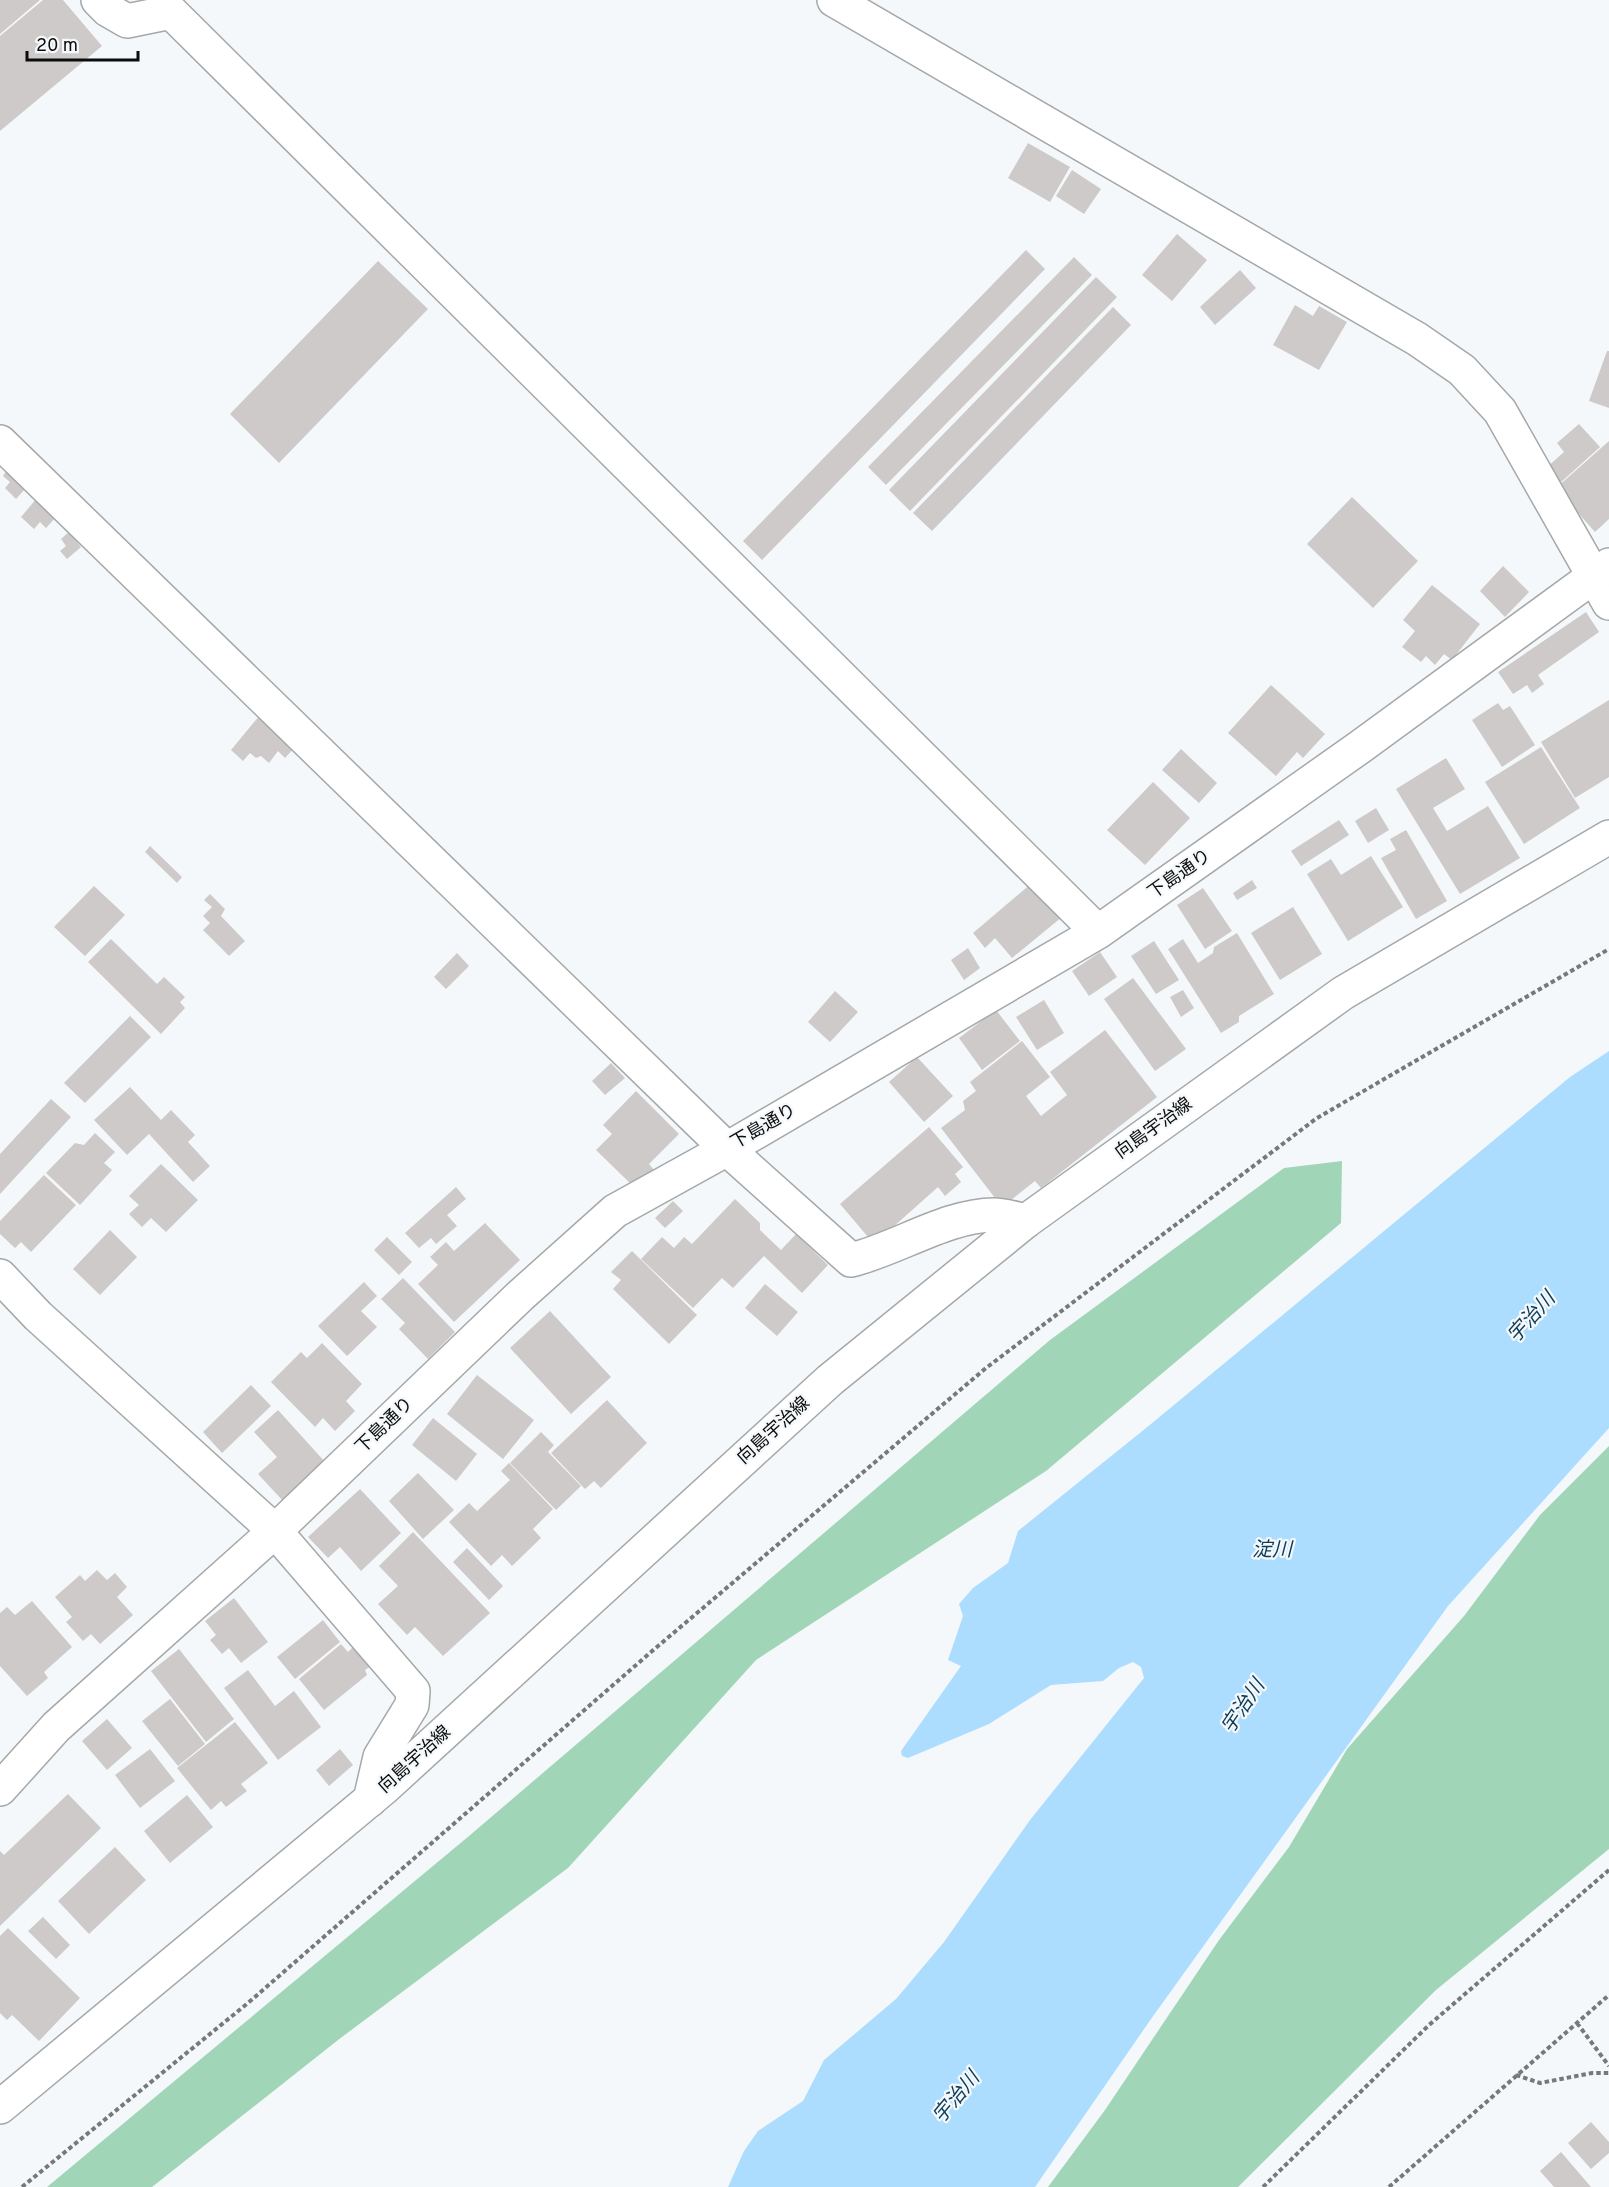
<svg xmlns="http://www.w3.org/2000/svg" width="1609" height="2187" font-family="Overpass,'Noto Sans JP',sans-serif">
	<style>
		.green { fill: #a0d6b7 }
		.water { fill: #acddff }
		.building { fill: #cdcac9 }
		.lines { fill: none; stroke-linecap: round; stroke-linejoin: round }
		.minor-casing { stroke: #a5a8a9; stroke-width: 36 }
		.secondary-casing { stroke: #a5a8a9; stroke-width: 36 }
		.path { stroke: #767879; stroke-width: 4; stroke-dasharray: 4.5 3; stroke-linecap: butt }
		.minor { stroke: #fff; stroke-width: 33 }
		.secondary { stroke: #fff; stroke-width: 33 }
		.labels { text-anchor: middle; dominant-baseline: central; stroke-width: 4.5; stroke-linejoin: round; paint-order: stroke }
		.street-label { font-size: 18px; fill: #0b0c0c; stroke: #f5f8fa }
		.water-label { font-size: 20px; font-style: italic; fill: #0c3d59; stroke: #f5f8fa }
	</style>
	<rect width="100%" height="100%" fill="#f5f8fa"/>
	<path class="green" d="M1342 1161 1341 1223 1046 1471 756 1660 568 1868 338 2040 152 2187H47L469 1836 1050 1340 1284 1168Z
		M1609 1446V1849L1436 1990 1238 2187H1048L1105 2110 1219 1940 1289 1847 1347 1749 1464 1616 1540 1515Z"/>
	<path class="water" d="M1609 1051V1428L1448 1606 1151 2019 1035 2187H728L744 2151 758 2131 803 2101 824 2060 896 1999 944 1942 1030 1820 1144 1678 1141 1667 1133 1662 1119 1668 1103 1681 1051 1685 989 1724 908 1758 902 1756 901 1751 961 1666 948 1660 963 1616 959 1604 973 1588 1008 1563 1018 1531 1151 1424 1570 1077Z"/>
	<path class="building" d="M0 0H40L0 34Z
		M43 0H63L102 46 0 131V36Z
		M1028 143 1070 167 1050 202 1008 178Z
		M1072 170 1101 189 1084 214 1056 196Z
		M1177 234 1207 260 1172 301 1142 275Z
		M1026 250 1045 269 762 560 743 541Z
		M1074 257 1092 275 886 485 868 467Z
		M378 261 428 309 279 463 230 414Z
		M1240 270 1256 288 1215 325 1200 307Z
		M1096 277 1117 297 910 511 889 490Z
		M1295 305 1313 316 1319 306 1347 322 1319 370 1273 345Z
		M1113 307 1131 325 932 531 913 513Z
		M1607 351H1609V408L1589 401Z
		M1579 424 1600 447 1559 484 1546 468 1564 452 1557 443Z
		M1609 441V519L1595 532 1556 488Z
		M6 471 26 488 16 499 5 488 10 482 3 476Z
		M1352 497 1418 561 1373 608 1307 544Z
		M37 498 57 516 46 528 40 522 34 529 21 517Z
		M72 529 75 534 72 536 81 547 67 559 60 551 66 546 61 539Z
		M1503 566 1529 592 1505 617 1480 591Z
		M1432 585 1480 624 1452 660 1444 654 1435 665 1426 656 1421 662 1402 647 1415 631 1403 620Z
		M1586 612 1599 632 1538 675 1544 684 1532 693 1527 685 1513 694 1498 672Z
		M1271 685 1325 734 1303 758 1297 752 1276 776 1228 733Z
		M1609 700V777L1575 798 1541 742Z
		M1498 703 1503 710 1510 706 1535 745 1502 767 1472 720Z
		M260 715 296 746 285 758 278 751 269 763 261 756 256 758 250 753 243 761 231 750Z
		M1541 747 1580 808 1524 844 1485 782Z
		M1181 749 1217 783 1199 803 1162 770Z
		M1446 758 1465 789 1433 808 1447 831 1488 806 1520 858 1460 894 1396 789Z
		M1153 782 1190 818 1145 865 1107 830Z
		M1376 808 1389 830 1368 843 1355 821Z
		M1339 820 1349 835 1301 866 1291 851Z
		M1406 830 1447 901 1416 919 1381 858 1396 850 1390 839Z
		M150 846 182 877 177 883 145 852Z
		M1371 856 1403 907 1348 941 1307 874 1331 859 1341 875Z
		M1252 880 1257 888 1237 900 1233 893Z
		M1033 882 1062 917 1012 958 995 938 985 948 973 933Z
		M94 886 125 915 85 956 54 927Z
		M1203 888 1232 931 1205 949 1177 905Z
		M210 894 225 909 221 916 245 941 229 956 203 930 210 923 203 916 212 907 204 900Z
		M1293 907 1322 954 1280 980 1251 933Z
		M1237 933 1274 994 1239 1016V1022L1221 1033 1168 949 1183 939 1198 963 1213 953 1214 947Z
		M111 939 157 984 164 977 185 997 180 1002 185 1008 161 1034 88 962Z
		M1154 941 1179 980 1156 994 1131 956Z
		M968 948 980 968 964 980 951 960Z
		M1100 952 1117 977 1089 996 1072 971Z
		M457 953 469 966 446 989 434 977Z
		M1133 978 1186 1049 1155 1071 1104 999Z
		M1183 990 1194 1008 1181 1017 1170 997Z
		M835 991 858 1012 830 1042 808 1022Z
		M1044 1000 1064 1033 1037 1050 1016 1017Z
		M996 1010 1020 1041 982 1070 959 1038Z
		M130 1016 151 1037 85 1103 64 1083Z
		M1105 1030 1157 1097 1041 1188 1035 1181 1002 1207 941 1128 965 1110 963 1101 976 1091 970 1082 1022 1041 1050 1077 1026 1096 1041 1116 1067 1095 1050 1072Z
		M917 1057 953 1096 924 1122 889 1082Z
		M611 1063 625 1078 605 1095 592 1081Z
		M130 1087 161 1120 171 1110 195 1135 188 1142 210 1166 193 1182 149 1134 127 1155 94 1120Z
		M636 1091 679 1134 649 1164 654 1170 636 1189 596 1150 612 1134 603 1125Z
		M51 1099 71 1117 0 1194V1154Z
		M929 1127 963 1167 955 1174 961 1182 945 1196 938 1187 874 1244 840 1204Z
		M95 1133 115 1152 104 1163 112 1170 80 1205 46 1173 75 1143 84 1145Z
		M161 1164 198 1200 166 1232 151 1218 142 1227 129 1214 139 1205 129 1196Z
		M44 1175 76 1205 31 1252 21 1242 15 1248 0 1234V1221Z
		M456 1187 466 1199 447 1215 457 1226 436 1244 431 1238 419 1248 405 1233Z
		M735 1199 760 1223V1230L781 1250 796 1234 828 1265 802 1293 764 1256 733 1288 722 1278 693 1308 641 1259 662 1237 674 1248 684 1237 692 1244Z
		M673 1201 683 1211 665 1228 655 1218Z
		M485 1223 520 1260 454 1322 418 1284 438 1265 430 1257 446 1242 454 1251Z
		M110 1230 137 1257 100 1295 73 1269Z
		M387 1237 412 1262 399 1275 374 1250Z
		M632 1251 697 1315 669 1344 613 1289 621 1280 611 1272Z
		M403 1278 455 1332 428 1359 399 1329 405 1323 381 1299Z
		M364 1282 377 1296 361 1311 377 1327 347 1356 318 1326Z
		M765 1284 798 1312 777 1336 745 1308Z
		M550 1311 611 1377 571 1414 510 1348Z
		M322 1343 362 1384 346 1401 355 1411 335 1431 323 1418 315 1427 271 1382 301 1352 307 1358Z
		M477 1375 534 1420 503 1459 447 1414Z
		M251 1385 271 1406 222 1453 203 1432Z
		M607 1400 647 1443 601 1488 594 1481 585 1489 551 1453Z
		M278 1410 326 1463 284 1502 258 1474 277 1457 254 1432Z
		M433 1418 477 1454 456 1481 412 1445Z
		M541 1432 554 1445 548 1452 581 1486 556 1510 510 1463Z
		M509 1463 553 1509 533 1529 541 1538 512 1566 502 1555 491 1566 449 1522 469 1503 477 1511 510 1480 501 1471Z
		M418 1473 454 1510 423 1539 389 1501Z
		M360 1489 401 1533 361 1571 340 1547 328 1558 308 1537Z
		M413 1532 490 1613 443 1656 415 1627 407 1635 378 1604 398 1586 379 1566Z
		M467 1548 503 1586 489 1600 453 1562Z
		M97 1570 107 1580 115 1573 127 1587 117 1597 133 1615 100 1644 91 1634 83 1641 66 1622 72 1617 55 1597 80 1575 85 1581Z
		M234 1598 268 1642 241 1663 229 1648 222 1654 210 1640 216 1635 205 1621Z
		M32 1601 72 1647 44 1672 48 1678 27 1696 0 1666V1613L7 1607 15 1615Z
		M323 1620 340 1642 295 1679 277 1657Z
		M341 1644 348 1652 354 1646 371 1666 365 1670 367 1675 324 1710 299 1679Z
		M179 1649 234 1719 206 1742 151 1671Z
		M248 1670 275 1706 294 1691 321 1727 278 1760 224 1688Z
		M170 1699 205 1744 178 1766 142 1721Z
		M107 1719 132 1748 107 1770 82 1741Z
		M235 1722 268 1763 241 1784 247 1791 226 1807 221 1801 211 1810 177 1768Z
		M150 1749 175 1781 140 1808 115 1775Z
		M340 1749 353 1765 329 1786 316 1770Z
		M68 1794 101 1828 0 1926V1851L4 1855Z
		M187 1795 213 1827 170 1863 144 1831Z
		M115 1847 146 1880 89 1934 58 1901Z
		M43 1917 70 1945 56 1959 28 1931Z
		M8 1928 80 1998 39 2041 12 2015 7 2020 0 2013V1936Z
		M1591 2122 1609 2142V2153L1591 2169 1568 2143Z
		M1561 2152 1591 2187H1554L1540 2171Z"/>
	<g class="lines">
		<defs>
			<path id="minor" d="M98 0 108 10 127 21 171 12 1098 932
				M834 0 1417 339 1462 370 1500 411 1609 603
				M0 442 727 1149 851 1260C897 1249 947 1215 994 1215 1005 1215 1016 1219 1026 1221
				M0 1276 38 1316 275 1531 413 1691 412 1705 380 1757 370 1800
				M0 1789 56 1727 275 1531 520 1296 615 1211 727 1149 1098 932 1360 747 1609 565"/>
			<path id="secondary" d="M0 2107 384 1788 830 1380 1026 1221 1343 993 1609 837"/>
		</defs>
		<use href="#minor" class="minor-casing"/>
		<use href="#secondary" class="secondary-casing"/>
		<path class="path" d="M1577 2023 1609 2066
			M1516 2075 1540 2083 1592 2073H1609
			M22 2187 248 2003 651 1652 986 1368 1317 1118 1609 949
			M1263 2187 1429 2025 1609 1870
			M1389 2187 1609 1995"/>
		<use href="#minor" class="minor"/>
		<use href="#secondary" class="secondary"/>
	</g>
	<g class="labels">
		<g class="street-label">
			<text transform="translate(1180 875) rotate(-35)">下島通り</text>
			<text transform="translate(764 1127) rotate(-30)">下島通り</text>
			<text transform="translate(1154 1129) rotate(-36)">向島宇治線</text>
			<text transform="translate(385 1426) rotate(-44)">下島通り</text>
			<text transform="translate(774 1431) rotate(-42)">向島宇治線</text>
			<text transform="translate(415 1760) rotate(-42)">向島宇治線</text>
		</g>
		<g class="water-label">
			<text transform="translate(1532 1318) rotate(-48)">宇治川</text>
			<text x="1272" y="1551">淀川</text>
			<text transform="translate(1244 1707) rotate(-56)">宇治川</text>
			<text transform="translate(957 2098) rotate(-50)">宇治川</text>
		</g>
	</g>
	<path d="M27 51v9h111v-9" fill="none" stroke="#0b0c0c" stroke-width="3"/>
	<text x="36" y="51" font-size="18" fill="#0b0c0c" stroke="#f5f8fa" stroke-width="4.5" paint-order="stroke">20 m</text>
</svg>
